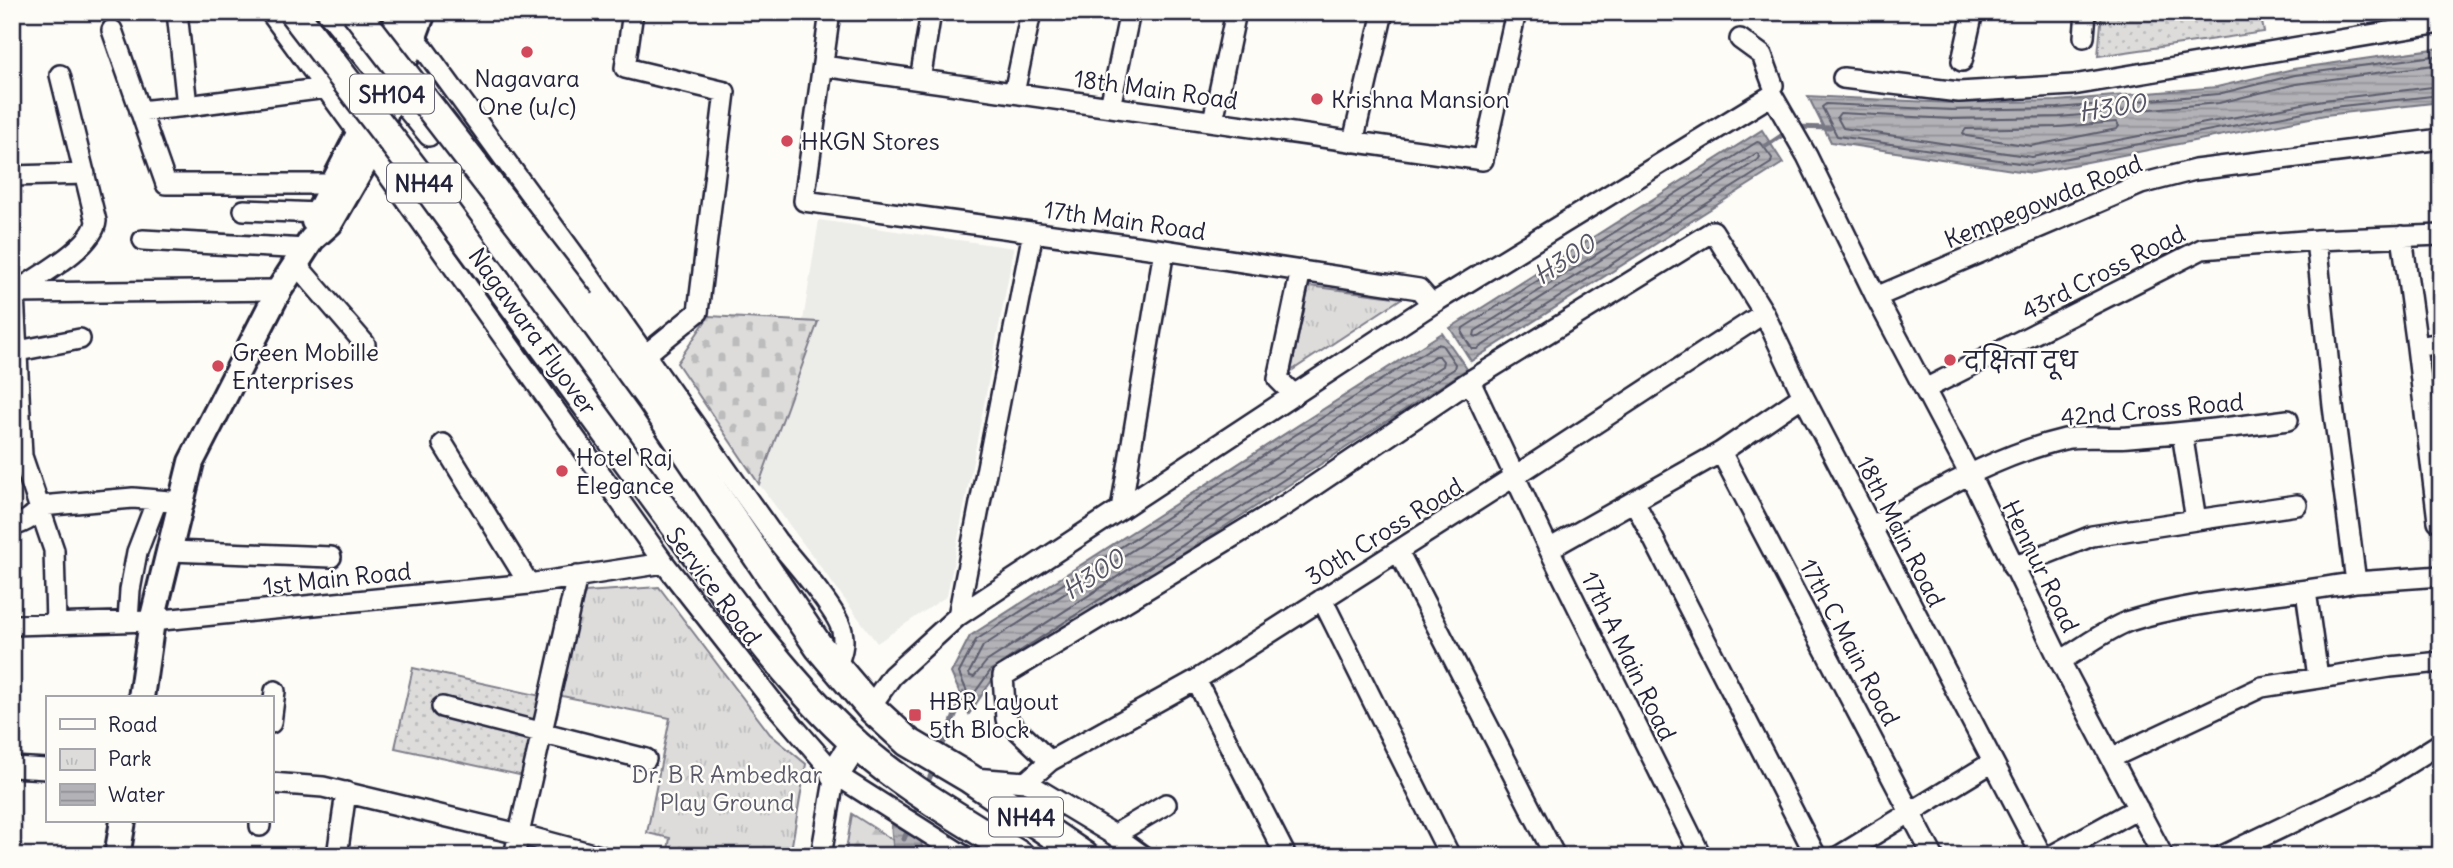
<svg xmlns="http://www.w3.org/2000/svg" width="2453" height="868" font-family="Delius,'Playpen Sans Deva',sans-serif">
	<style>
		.built { fill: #ecece9 }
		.grass { fill: url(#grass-dots); stroke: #807f8b; stroke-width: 2 }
		.forest { fill: url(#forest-firs); stroke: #807f8b; stroke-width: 2 }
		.cemetery { fill: url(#cemetery-stones); stroke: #807f8b; stroke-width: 2 }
		.park { fill: url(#park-tufts); stroke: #807f8b; stroke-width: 2 }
		.water { fill: url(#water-rules); stroke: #787885; stroke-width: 2 }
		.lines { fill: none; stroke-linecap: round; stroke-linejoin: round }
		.shore { stroke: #5c5c6d; stroke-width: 2 }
		.stream { stroke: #787885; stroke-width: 5 }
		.minor-casing { stroke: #22223b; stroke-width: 24 }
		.major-casing { stroke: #22223b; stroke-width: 30 }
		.highway-casing { stroke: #22223b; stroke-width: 33 }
		.minor { stroke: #fdfcf7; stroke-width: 19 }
		.major { stroke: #fdfcf7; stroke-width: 24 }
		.highway { stroke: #fdfcf7; stroke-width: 28 }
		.highway-bridge-casing { stroke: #22223b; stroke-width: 33; stroke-linecap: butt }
		.highway-bridge { stroke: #fdfcf7; stroke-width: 28 }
		.poi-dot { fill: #d1495b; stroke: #fdfcf7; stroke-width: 2.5 }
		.labels { text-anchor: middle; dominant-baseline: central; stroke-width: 5; stroke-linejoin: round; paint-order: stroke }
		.shield { fill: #fdfcf7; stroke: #646373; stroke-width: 2 }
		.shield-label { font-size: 23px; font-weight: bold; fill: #22223b }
		.poi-label { font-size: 24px; fill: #22223b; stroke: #fdfcf7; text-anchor: start }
		.street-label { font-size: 24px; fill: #22223b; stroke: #fdfcf7 }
		.park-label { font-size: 24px; fill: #5a5a6b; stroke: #fdfcf7 }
		.water-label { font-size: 26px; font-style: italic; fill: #545466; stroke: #fdfcf7 }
	</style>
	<defs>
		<pattern id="grass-dots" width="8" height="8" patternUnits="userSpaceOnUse" patternTransform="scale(1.75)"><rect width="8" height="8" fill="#dddcdb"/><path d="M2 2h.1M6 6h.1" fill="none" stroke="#bdbcbd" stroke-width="1.8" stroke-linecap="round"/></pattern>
		<pattern id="forest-firs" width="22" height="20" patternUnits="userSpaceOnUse" patternTransform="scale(1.75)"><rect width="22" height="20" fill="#dddcdb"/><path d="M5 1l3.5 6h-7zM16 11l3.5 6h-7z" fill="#bdbcbd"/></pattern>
		<pattern id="cemetery-stones" width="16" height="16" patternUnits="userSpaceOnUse" patternTransform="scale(1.75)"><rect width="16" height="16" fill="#dddcdb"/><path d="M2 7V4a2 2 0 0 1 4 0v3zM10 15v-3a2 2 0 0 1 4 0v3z" fill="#bdbcbd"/></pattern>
		<pattern id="park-tufts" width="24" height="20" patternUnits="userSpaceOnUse" patternTransform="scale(1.75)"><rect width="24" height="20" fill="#dddcdb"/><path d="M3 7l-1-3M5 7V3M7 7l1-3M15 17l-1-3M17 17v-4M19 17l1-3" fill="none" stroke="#bdbcbd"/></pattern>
		<pattern id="water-rules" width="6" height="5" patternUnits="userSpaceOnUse" patternTransform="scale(1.75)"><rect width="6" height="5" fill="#b2b2b7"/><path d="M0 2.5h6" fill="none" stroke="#909096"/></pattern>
	</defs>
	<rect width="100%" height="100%" fill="#fdfcf7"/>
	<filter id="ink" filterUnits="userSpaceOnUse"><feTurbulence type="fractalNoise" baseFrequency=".0143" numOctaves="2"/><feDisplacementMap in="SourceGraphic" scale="14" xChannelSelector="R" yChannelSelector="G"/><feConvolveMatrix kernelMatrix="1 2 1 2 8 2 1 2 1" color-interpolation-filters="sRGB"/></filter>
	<g filter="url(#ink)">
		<path class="built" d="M819 220 1014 248 947 596 877 643 759 484 817 323 803 321Z"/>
		<path class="grass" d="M2102 12H2260L2264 32 2098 56Z
			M413 668 541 696 524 776 395 748Z"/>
		<path class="forest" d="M852 814 918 856H845Z"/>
		<path class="cemetery" d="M709 316 818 322 759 484 677 363Z"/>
		<path class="park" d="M1309 286 1402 298 1291 371Z
			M659 587 770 734 806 764 790 856H667L670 838 647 833 670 718 557 695 585 592Z"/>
		<path class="water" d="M2441 48V102L2325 115 2032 173 1831 142 1808 96 1952 103 2057 101 2217 87 2293 69Z
			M1762 130 1783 163 1471 361 1450 328Z
			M1442 333 1467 369 995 676 969 714 951 673 970 636Z
			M891 824 921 840 923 856H894Z"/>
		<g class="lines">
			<path class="shore" d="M2441 55 2295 75 2218 94 2058 108 1952 110 1826 104 1822 107 1837 136 2032 165 2324 108 2441 95
				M2441 64 2296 84 2219 103 2059 117 1951 119 1840 113 1837 117 1843 128 2032 157 2323 100 2441 86
				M2116 122 2119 126 2117 129 2031 146 1966 136 1963 133 1966 129 2058 127Z
				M1757 142 1761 143 1772 158 1771 163 1477 349H1472L1462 333 1463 328Z
				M1757 153 1760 157 1758 160 1479 337 1474 336 1475 331Z
				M1437 344 1442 345 1455 364 1454 369 991 670 973 695 968 694 959 673 976 640Z
				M1435 356H1439L1443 361 1442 366 986 662 974 677 970 676 969 673 983 646Z"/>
			<path class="stream" d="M1795 127 1830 128
				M1766 146 1787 132
				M940 752 964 693
				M926 787 934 767
				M904 839 919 803"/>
			<defs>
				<path id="minor" d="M270 12 359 134 664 563 776 706 835 774 964 856
					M327 12 429 136
					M633 12 625 68 725 92 698 312 644 356
					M830 12 804 201 1164 250 1419 289 1432 304
					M408 27 573 253 777 541C792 559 838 611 842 631 845 645 841 655 836 668
					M112 30 166 184H334
					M2084 37 2086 12
					M1740 39 1762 55 1773 85
					M1962 61 1973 12
					M823 66 1483 160 1516 12
					M1843 78 1959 92 2073 85 2441 23
					M920 80 931 12
					M1014 93 1031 12
					M187 106 326 88
					M1110 107 1130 12
					M140 111 187 106 177 12
					M1213 121 1236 12
					M1353 142 1383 12
					M12 176 85 174
					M244 210 318 213
					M2402 236 2417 347 2441 343
					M143 240 307 249
					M296 264 365 344
					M14 293 279 290
					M1876 297 2141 184 2195 170 2441 139
					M2417 347 2438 521
					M18 351 80 339
					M1470 381 1549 549 1701 856
					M1925 389 2202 249 2316 240 2441 235
					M1294 395 1278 379 1301 270
					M443 444 529 584
					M1721 452 1933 856
					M1634 501 1816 856
					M1121 509 1164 250
					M2196 520 2297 505
					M12 526C26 522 33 518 41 506L133 498 182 502
					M1871 527C1934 493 1996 455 2065 439 2082 435 2110 439 2129 437 2182 433 2235 427 2288 420
					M1549 549 1721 452 1803 396
					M170 551 331 557
					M1398 551 1555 856
					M2013 567 2092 536 2196 520 2182 433
					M2356 582 2441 576
					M2306 591 2318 677
					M1322 599 1450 856
					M958 616 1033 232
					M128 621 130 590 137 552 157 500
					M56 624 54 550 22 456 14 293C35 278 94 247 96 221L60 75
					M12 625 152 621 529 584 664 563
					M2060 661C2081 649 2107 629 2129 621 2199 599 2283 596 2356 582L2333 406 2316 240
					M1196 680 1286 856
					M442 707 646 759
					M870 707 892 676 958 616 1432 304 1772 95 1807 156 1876 297 1970 475 2060 661 2163 856
					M271 723 275 691
					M2113 757 2262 687 2390 667 2441 662
					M1050 761 1006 719 1003 676 1287 504 1470 381 1713 231 1764 313 1803 396 2042 856
					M12 767 47 769
					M973 778 1026 782 1114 835 1143 856
					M1026 782 1050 761 1196 680 1515 476 1764 313
					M271 783 323 787 519 834 600 856
					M260 826V821
					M1114 835 1166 804
					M337 856 346 792
					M514 856 577 576
					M821 856 835 774
					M1839 856 1993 762
					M2051 856 2138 808
					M2222 856 2382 780 2441 743"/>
				<path id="major" d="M314 221 359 134 400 12
					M141 698 152 621 191 462 279 290 312 239 330 223 371 152 423 12
					M117 856 123 821"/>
				<path id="highway" d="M581 303 651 399 819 647 870 707 908 742 969 778 1084 856
					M552 357C598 420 644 483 690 546 741 616 793 687 857 745 905 788 965 821 1020 856
					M835 774 855 743"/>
			</defs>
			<use href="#minor" class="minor-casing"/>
			<use href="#major" class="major-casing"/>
			<use href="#highway" class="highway-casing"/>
			<use href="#minor" class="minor"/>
			<use href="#major" class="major"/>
			<use href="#highway" class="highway"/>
			<defs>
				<path id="highway-bridge" d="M293 12 423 181 552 357
					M356 12 581 303"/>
			</defs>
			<use href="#highway-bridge" class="highway-bridge-casing"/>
			<use href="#highway-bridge" class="highway-bridge"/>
		</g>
	</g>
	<g class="poi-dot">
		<circle cx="527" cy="52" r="7"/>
		<circle cx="1317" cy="99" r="7"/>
		<circle cx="787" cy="141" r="7"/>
		<circle cx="1950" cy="360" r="7"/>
		<circle cx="218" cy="366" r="7"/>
		<circle cx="562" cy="471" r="7"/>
		<rect x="908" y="708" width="14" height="14" rx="3.5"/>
	</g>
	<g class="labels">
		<g class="shield">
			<rect x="350" y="74.5" width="84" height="39" rx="5"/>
			<rect x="387" y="163.5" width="74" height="39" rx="5"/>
			<rect x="989" y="797.5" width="74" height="39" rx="5"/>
		</g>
		<g class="shield-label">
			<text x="392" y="94">SH104</text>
			<text x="424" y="183">NH44</text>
			<text x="1026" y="817">NH44</text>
		</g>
		<g class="poi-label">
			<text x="527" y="78" text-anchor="middle">Nagavara<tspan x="527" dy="28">One (u/c)</tspan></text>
			<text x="1331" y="99">Krishna Mansion</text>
			<text x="801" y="141">HKGN Stores</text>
			<text x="232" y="352">Green Mobille<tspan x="232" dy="28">Enterprises</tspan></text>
			<text x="1964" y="360">दक्षिता दूध</text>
			<text x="576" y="457">Hotel Raj<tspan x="576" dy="28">Elegance</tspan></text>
			<text x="929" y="701">HBR Layout<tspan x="929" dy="28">5th Block</tspan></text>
		</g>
		<g class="street-label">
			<text transform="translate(1156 89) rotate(8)">18th Main Road</text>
			<text transform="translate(2043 201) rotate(-22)">Kempegowda Road</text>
			<text transform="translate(1125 220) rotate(8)">17th Main Road</text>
			<text transform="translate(2103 272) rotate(-27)">43rd Cross Road</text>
			<text transform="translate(533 331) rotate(54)">Nagawara Flyover</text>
			<text transform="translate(2152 409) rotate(-5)">42nd Cross Road</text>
			<text transform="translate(1384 531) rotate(-32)">30th Cross Road</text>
			<text transform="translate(1901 531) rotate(63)">18th Main Road</text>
			<text transform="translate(2041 566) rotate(64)">Hennur Road</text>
			<text transform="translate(337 578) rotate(-6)">1st Main Road</text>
			<text transform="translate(714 586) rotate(53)">Service Road</text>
			<text transform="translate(1850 642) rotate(62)">17th C Main Road</text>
			<text transform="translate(1629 656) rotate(64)">17th A Main Road</text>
		</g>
		<g class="park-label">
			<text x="727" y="774">Dr. B R Ambedkar<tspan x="727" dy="28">Play Ground</tspan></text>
		</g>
		<g class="water-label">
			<text transform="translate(2112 107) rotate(-9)">H300</text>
			<text transform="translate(1564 259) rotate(-34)">H300</text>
			<text transform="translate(1093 574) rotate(-34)">H300</text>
		</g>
	</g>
	<rect width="2453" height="868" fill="none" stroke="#fdfcf7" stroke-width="42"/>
	<rect x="21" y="21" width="2411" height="826" fill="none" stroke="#22223b" stroke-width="2.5" filter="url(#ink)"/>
	<rect x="46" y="696" width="228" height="126" fill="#fdfcf7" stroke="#a5a5ac" stroke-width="2"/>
	<rect x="60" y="719" width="35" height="10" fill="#fdfcf7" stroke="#a5a5ac" stroke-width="2"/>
	<text x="108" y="732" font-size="21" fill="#22223b">Road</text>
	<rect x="60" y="749" width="35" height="21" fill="url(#park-tufts)" stroke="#a5a5ac" stroke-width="2"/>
	<text x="108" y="766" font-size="21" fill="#22223b">Park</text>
	<rect x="60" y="784" width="35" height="21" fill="url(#water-rules)" stroke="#a5a5ac" stroke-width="2"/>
	<text x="108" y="802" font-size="21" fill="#22223b">Water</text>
</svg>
